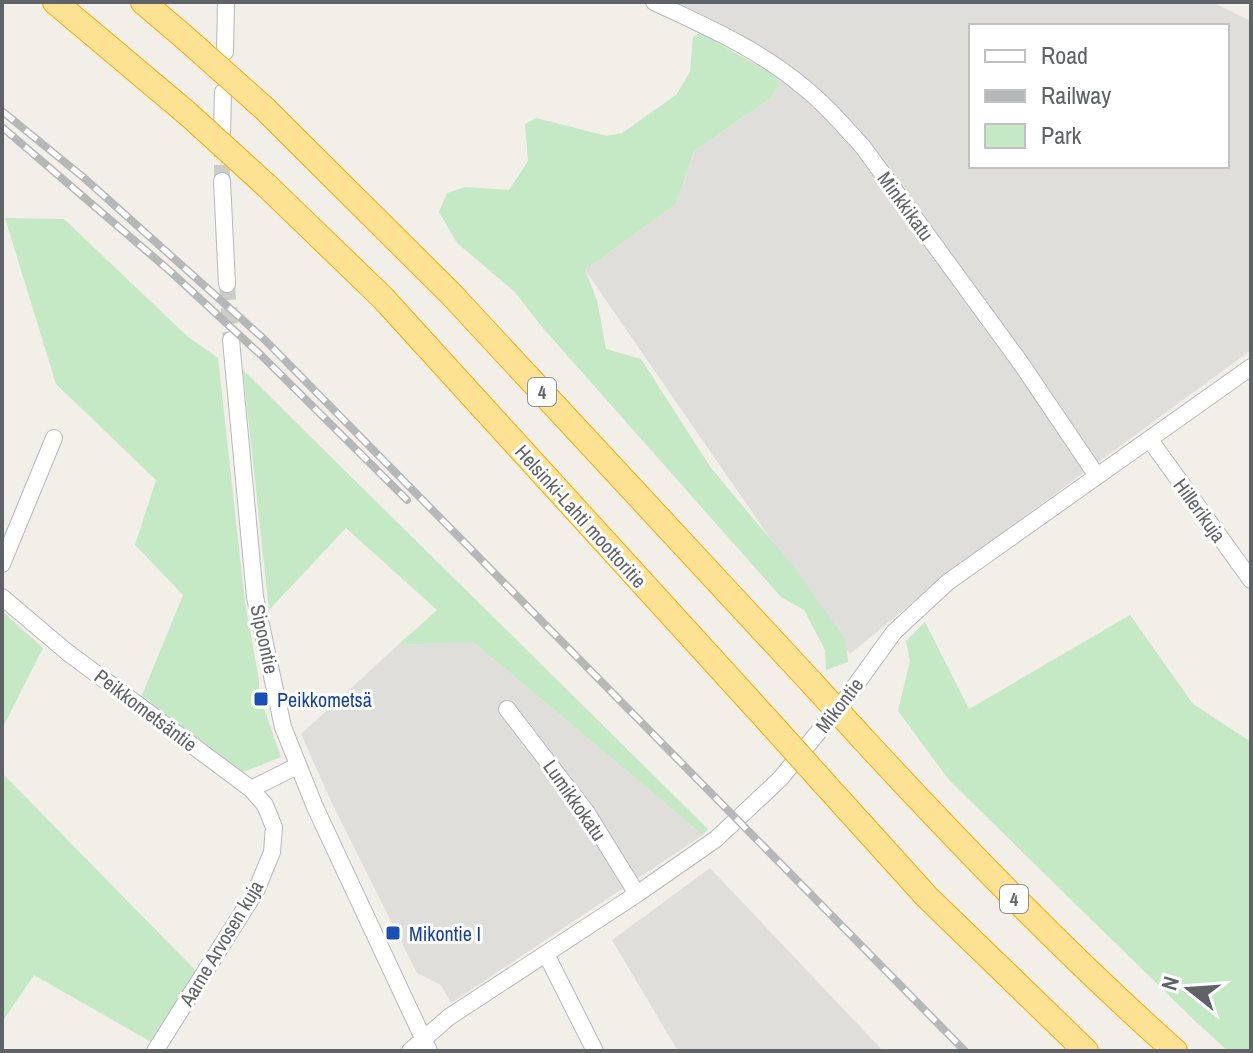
<svg xmlns="http://www.w3.org/2000/svg" width="1253" height="1053" font-family="'Archivo Narrow',sans-serif">
	<style>
		.industrial { fill: #e0deda; fill-rule: evenodd }
		.green { fill: #c5e8c5 }
		.lines { fill: none; stroke-linecap: round; stroke-linejoin: round }
		.minor-tunnel { stroke: #ccccc8; stroke-width: 16; stroke-dasharray: 16 8; stroke-linecap: butt }
		.minor-casing { stroke: #b5b8bc; stroke-width: 18 }
		.highway-casing { stroke: #f9ab00; stroke-width: 26 }
		.minor { stroke: #fff; stroke-width: 16 }
		.highway { stroke: #fde293; stroke-width: 24 }
		.rail-casing { stroke: #b6b7b8; stroke-width: 8 }
		.rail { stroke: #fff; stroke-width: 5; stroke-dasharray: 15; stroke-linecap: butt }
		.highway-bridge-casing { stroke: #f9ab00; stroke-width: 26; stroke-linecap: butt }
		.highway-bridge { stroke: #fde293; stroke-width: 24 }
		.transit-dot { fill: #1a4fb4; stroke: #fff; stroke-width: 3 }
		.labels { text-anchor: middle; dominant-baseline: central; stroke-width: 6; stroke-linejoin: round; paint-order: stroke }
		.shield { fill: #fff; stroke: #8f9295; stroke-width: 2 }
		.shield-label { font-size: 18px; font-weight: bold; fill: #5f6368 }
		.street-label { font-size: 20px; fill: #5f6368; stroke: #fff }
		.transit-label { font-size: 20px; fill: #164399; stroke: #fff; text-anchor: start }
	</style>
	<rect width="100%" height="100%" fill="#f1efe8"/>
	<path class="industrial" d="M657 2H1212L1251 21V350L954 568 850 654 585 270 676 204 694 151 771 98 779 85 780 69ZM971 26H1227V166H971Z
		M473 642 703 835 451 1003 441 985 417 973 330 799 301 734 398 645Z
		M710 868 883 1051H678L612 940Z"/>
	<path class="green" d="M700 33 778 77 779 85 771 98 694 151 676 204 585 270 597 300 606 349 641 359 711 468 797 571 846 641 848 662 826 670 825 650 804 610 781 597 542 327 515 292 457 243 439 212 447 193 465 187 509 190 528 161 525 124 536 118 607 136 622 133 676 95 690 72 693 37Z
		M5 218 64 219 187 336 218 358 245 602 259 680V694L281 757 234 776 138 705 183 595 135 545 156 480 56 384Z
		M243 370 708 829 703 835 473 642 398 645 437 610 346 528 269 610Z
		M2 611 43 648 2 729Z
		M1130 615 1193 704 1251 742V1051H1228L1195 1021 949 780 898 711 910 661 906 641 925 622 969 709Z
		M2 773 201 976 158 1046 34 975 2 1022Z"/>
	<g class="lines">
		<path class="minor-tunnel" d="M222 181V142
			M227 284 231 340"/>
		<defs>
			<path id="minor" d="M654 2C705 26 758 49 801 85 824 103 843 125 863 147L1020 362 1097 476
				M225 52 226 2
				M222 134 223 92
				M222 181 227 284
				M231 340 255 597 283 727 315 807 429 1051
				M1150 440 1251 580
				M2 564 54 438
				M2 597 67 652 251 789 297 766
				M507 709 587 813 637 894
				M546 954 595 1051
				M155 1051 256 891 272 852 274 827 265 805 251 789
				M410 1051 449 1017 637 894 716 839 780 779 847 697 894 632 948 582 1251 367"/>
			<path id="highway" d="M55 2 188 114
				M143 2 183 36
				M264 108 452 295 812 683
				M266 185 383 298 770 723
				M863 739C963 847 1065 953 1175 1051
				M823 782 927 897 1086 1051"/>
		</defs>
		<use href="#minor" class="minor-casing"/>
		<use href="#highway" class="highway-casing"/>
		<use href="#minor" class="minor"/>
		<use href="#highway" class="highway"/>
		<defs>
			<path id="rail" d="M2 111 83 177 264 339 965 1051
				M2 127 171 272 263 357 407 500"/>
		</defs>
		<use href="#rail" class="rail-casing"/>
		<use href="#rail" class="rail"/>
		<defs>
			<path id="highway-bridge" d="M183 36 264 108
				M188 114 266 185
				M812 683 863 739
				M770 723 823 782"/>
		</defs>
		<use href="#highway-bridge" class="highway-bridge-casing"/>
		<use href="#highway-bridge" class="highway-bridge"/>
	</g>
	<g class="transit-dot">
		<rect x="253" y="691" width="16" height="16" rx="4"/>
		<rect x="385" y="925" width="16" height="16" rx="4"/>
	</g>
	<g class="labels">
		<g class="shield">
			<rect x="528" y="378" width="28" height="28" rx="6"/>
			<rect x="1000" y="885" width="28" height="28" rx="6"/>
		</g>
		<g class="shield-label">
			<text x="542" y="392">4</text>
			<text x="1014" y="899">4</text>
		</g>
		<g class="street-label">
			<text transform="translate(906 206) rotate(54)">Minkkikatu</text>
			<text transform="translate(1200 510) rotate(54)">Hillerikuja</text>
			<text transform="translate(581 516) rotate(48)">Helsinki-Lahti moottoritie</text>
			<text transform="translate(265 639) rotate(78)">Sipoontie</text>
			<text transform="translate(839 705) rotate(-52)">Mikontie</text>
			<text transform="translate(146 710) rotate(37)">Peikkometsäntie</text>
			<text transform="translate(575 800) rotate(55)">Lumikkokatu</text>
			<text transform="translate(221 943) rotate(-59)">Aarne Arvosen kuja</text>
		</g>
		<g class="transit-label">
			<text x="277" y="699">Peikkometsä</text>
			<text x="409" y="933">Mikontie I</text>
		</g>
	</g>
	<rect width="1253" height="1053" fill="none" stroke="#5f6368" stroke-width="8"/>
	<rect x="969" y="24" width="260" height="144" fill="#ffffff" stroke="#bfc1c3" stroke-width="2"/>
	<rect x="985" y="50" width="40" height="12" fill="#ffffff" stroke="#bfc1c3" stroke-width="2"/>
	<text x="1041" y="64" font-size="24" fill="#5f6368">Road</text>
	<rect x="985" y="90" width="40" height="12" fill="#b6b7b8" stroke="#bfc1c3" stroke-width="2"/>
	<text x="1041" y="104" font-size="24" fill="#5f6368">Railway</text>
	<rect x="985" y="124" width="40" height="24" fill="#c5e8c5" stroke="#bfc1c3" stroke-width="2"/>
	<text x="1041" y="144" font-size="24" fill="#5f6368">Park</text>
	<g transform="translate(1189 989) rotate(287)" stroke="#ffffff" stroke-width="6" paint-order="stroke">
	<path d="M0-6L14 30L0 20L-14 30Z" fill="#5f6368"/>
	<text y="-12" font-size="22" font-weight="bold" text-anchor="middle" fill="#5f6368">N</text>
	</g>
</svg>
